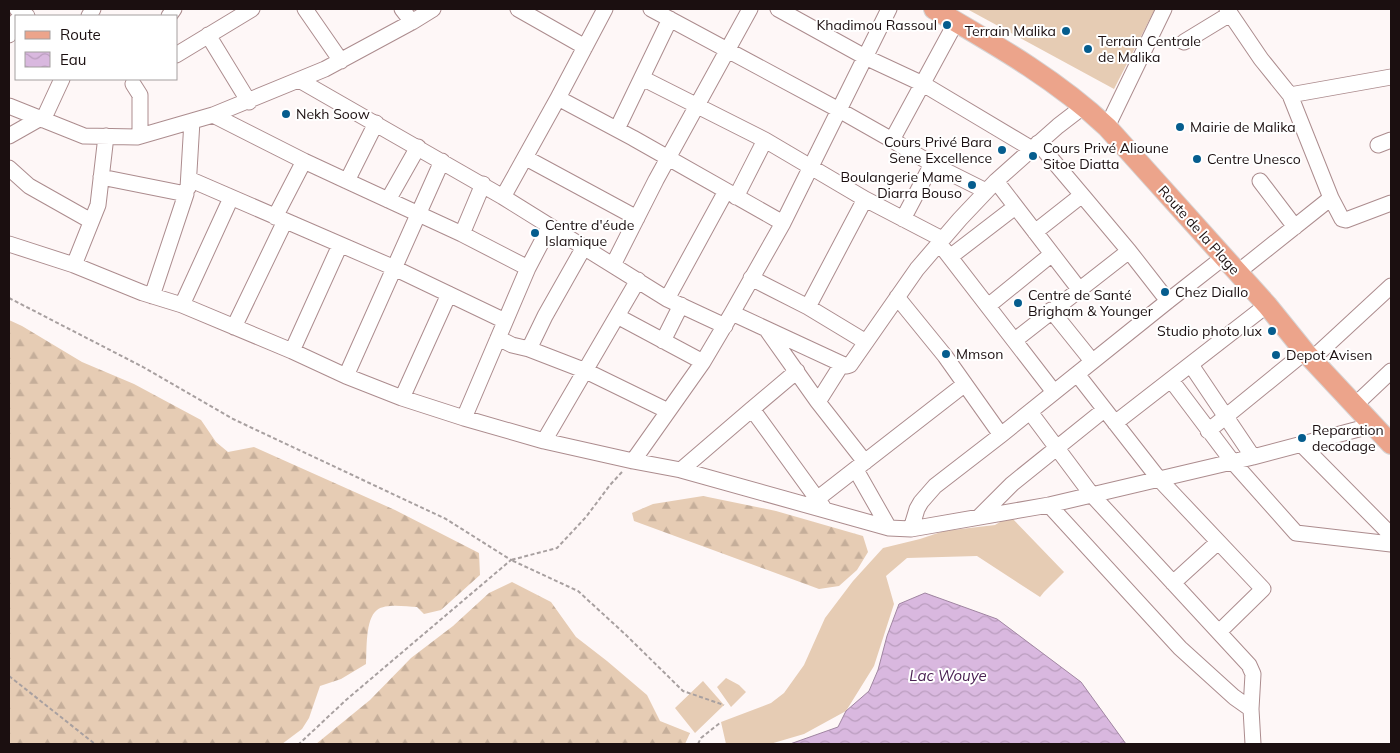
<svg xmlns="http://www.w3.org/2000/svg" width="1400" height="753" font-family="Mulish,sans-serif">
	<style>
		.forest { fill: url(#forest-firs) }
		.garden { fill: #e6ccb4 }
		.water { fill: url(#water-waves); stroke: #a085a1 }
		.lines { fill: none; stroke-linecap: round; stroke-linejoin: round }
		.minor-casing { stroke: #ac8c8e; stroke-width: 17 }
		.major-casing { stroke: #d6d4d4; stroke-width: 22 }
		.path { stroke: #a8a0a0; stroke-width: 2; stroke-dasharray: 4 2.5; stroke-linecap: butt }
		.minor { stroke: #fff; stroke-width: 15 }
		.major { stroke: #eca48b; stroke-width: 20 }
		.poi-dot { fill: #055d8e; stroke: #fff; stroke-width: 2 }
		.labels { text-anchor: middle; dominant-baseline: central; stroke-width: 4; stroke-linejoin: round; paint-order: stroke }
		.poi-label { font-size: 14px; fill: #1b0f10; stroke: #fff; text-anchor: start }
		.street-label { font-size: 14px; fill: #1b0f10; stroke: #fff }
		.water-label { font-size: 15px; font-style: italic; fill: #4a2152; stroke: #fff }
	</style>
	<defs>
		<pattern id="forest-firs" width="22" height="20" patternUnits="userSpaceOnUse" patternTransform="scale(1.25)"><rect width="22" height="20" fill="#e6ccb4"/><path d="M5 1l3.5 6h-7zM16 11l3.5 6h-7z" fill="#c5ae9a"/></pattern>
		<pattern id="water-waves" width="16" height="10" patternUnits="userSpaceOnUse" patternTransform="scale(1.25)"><rect width="16" height="10" fill="#d9b8df"/><path d="M0 5q4-4 8 0t8 0" fill="none" stroke="#ba9dbe"/></pattern>
	</defs>
	<rect width="100%" height="100%" fill="#fef7f7"/>
	<path class="forest" d="M9 320 22 326 82 362 134 384 201 420 216 442 228 452 254 447 395 510 479 553 480 575 441 610 424 614 417 607C406 607 387 603 377 610 365 619 367 650 366 664L341 679 320 686 309 718 302 729 282 744H9Z
		M703 496 776 511 863 536 868 552 857 570 839 586 819 589 634 521 632 513 653 504Z
		M512 582 551 602 576 637 607 661 647 695 660 721 690 733 685 744H316L370 700 411 658 453 626 489 593Z"/>
	<path class="garden" d="M967 9H1155L1114 89Z
		M1010 516 1064 572 1044 592 1040 597 977 556 907 558 886 576 894 604 874 666 846 711 804 734 770 744H726L721 722 771 703 784 693 804 665 825 618 853 581 883 548 920 539 944 531 995 525Z
		M726 678 739 685 746 692 731 707 717 687Z
		M703 681 724 705 695 733 675 708Z"/>
	<path class="water" d="M925 593 997 619 1081 682 1126 744H790L838 727 846 711 869 691 878 670 887 636 899 604Z"/>
	<g class="lines">
		<defs>
			<path id="minor" d="M17 9 27 16
				M305 9 341 61
				M402 9 412 22
				M518 9 585 47
				M605 9 558 98 503 197 667 299 725 326
				M651 9 839 110 892 140 956 22
				M778 9 865 57 923 84 1032 149
				M1227 9 1261 59 1290 95 1391 77
				M89 16 93 9
				M169 16 174 9
				M9 35 16 21
				M208 35 249 102
				M1184 42 1230 14
				M176 55 252 9
				M642 78 765 140 865 199 808 307
				M299 80 503 197
				M133 84 140 95V136
				M1290 95 1331 198 1342 219 1346 220 1391 203
				M558 98 633 138 783 223
				M9 106 84 136 137 137 213 115 325 69 412 22 433 9
				M213 115 304 161
				M43 120 62 79
				M1107 127 1164 9
				M617 129 670 19
				M9 136 39 119
				M892 140 932 164 903 219
				M1038 143 1082 195
				M1378 145 1391 140
				M526 158 637 218
				M932 164 986 191
				M9 168 29 186 91 221
				M101 177 186 194 152 296
				M189 179 390 266 505 321
				M347 181 462 234
				M996 181 1079 289
				M1260 181 1295 227
				M483 184 462 234 528 268 550 226
				M188 188 192 121
				M736 197 765 140
				M865 199 942 239
				M388 200 418 147
				M275 217 304 161 347 181 376 123
				M939 243 1054 392
				M9 244 74 265 143 293 182 305 292 351 346 376 402 398 464 418 544 441 633 461 681 470 889 528 911 529 1049 505 1253 457 1374 425
				M1129 251 1168 301
				M950 257 1015 207
				M74 265 98 205 106 136
				M613 265 656 180 750 9
				M1238 272 1331 198
				M751 278 808 307 866 342
				M897 297 945 356 1001 435
				M667 299 726 191
				M182 305 231 198
				M988 306 1052 254
				M1051 310 1092 361
				M732 313 842 364 847 366 850 365 917 269 960 219 996 181 1058 126 1084 106
				M617 316 703 362
				M234 327 285 221
				M767 330 818 402 865 462
				M498 338 512 345 529 349 545 316 584 247
				M1015 340 1129 251 1082 195 1035 232
				M663 341 681 305
				M529 349 586 371 668 411
				M292 351 340 245
				M1312 359 1391 286
				M1191 365 1253 457
				M797 371 752 409 823 507
				M1077 374 1159 479 1263 589 1219 632
				M346 376 442 161
				M1171 380 1232 461 1296 533 1391 544
				M402 398 449 294
				M818 402 842 364
				M1355 405 1391 371
				M1030 412 1092 495 1249 665 1253 674 1251 709 1253 744
				M464 418 528 268
				M1115 423 1267 305
				M1208 431 1305 352
				M544 441 638 280
				M1301 444 1391 535
				M633 461 703 362 732 313 783 223 889 9
				M681 470 752 409
				M856 470 889 528
				M817 499 965 384
				M1049 505 1180 648 1234 697 1251 709
				M979 517 1012 484 1104 410
				M911 529 917 509 921 502 935 486 1001 435 1168 301 1224 257
				M1173 583 1218 542"/>
			<path id="major" d="M934 9C994 44 1056 79 1107 127L1267 305 1305 352 1391 444"/>
		</defs>
		<use href="#minor" class="minor-casing"/>
		<use href="#major" class="major-casing"/>
		<path class="path" d="M9 298 143 367 233 419 446 519 511 560 346 700 299 744
			M622 472 610 485 586 517 557 548 511 560 578 591 626 635 683 691 724 705
			M9 676 95 744
			M698 744 701 738 721 722"/>
		<use href="#minor" class="minor"/>
		<use href="#major" class="major"/>
	</g>
	<g class="poi-dot">
		<circle cx="947" cy="25" r="5"/>
		<circle cx="1066" cy="31" r="5"/>
		<circle cx="1088" cy="49" r="5"/>
		<circle cx="286" cy="114" r="5"/>
		<circle cx="1180" cy="127" r="5"/>
		<circle cx="1002" cy="150" r="5"/>
		<circle cx="1033" cy="156" r="5"/>
		<circle cx="1197" cy="159" r="5"/>
		<circle cx="972" cy="185" r="5"/>
		<circle cx="535" cy="233" r="5"/>
		<circle cx="1165" cy="292" r="5"/>
		<circle cx="1018" cy="303" r="5"/>
		<circle cx="1272" cy="331" r="5"/>
		<circle cx="946" cy="354" r="5"/>
		<circle cx="1276" cy="355" r="5"/>
		<circle cx="1302" cy="438" r="5"/>
	</g>
	<g class="labels">
		<g class="poi-label">
			<text x="937" y="25" text-anchor="end">Khadimou Rassoul</text>
			<text x="1056" y="31" text-anchor="end">Terrain Malika</text>
			<text x="1098" y="41">Terrain Centrale<tspan x="1098" dy="16">de Malika</tspan></text>
			<text x="296" y="114">Nekh Soow</text>
			<text x="1190" y="127">Mairie de Malika</text>
			<text x="992" y="142" text-anchor="end">Cours Privé Bara<tspan x="992" dy="16">Sene Excellence</tspan></text>
			<text x="1043" y="148">Cours Privé Alioune<tspan x="1043" dy="16">Sitoe Diatta</tspan></text>
			<text x="1207" y="159">Centre Unesco</text>
			<text x="962" y="177" text-anchor="end">Boulangerie Mame<tspan x="962" dy="16">Diarra Bouso</tspan></text>
			<text x="545" y="225">Centre d'éude<tspan x="545" dy="16">Islamique</tspan></text>
			<text x="1175" y="292">Chez Diallo</text>
			<text x="1028" y="295">Centre de Santé<tspan x="1028" dy="16">Brigham &amp; Younger</tspan></text>
			<text x="1262" y="331" text-anchor="end">Studio photo lux</text>
			<text x="956" y="354">Mmson</text>
			<text x="1286" y="355">Depot Avisen</text>
			<text x="1312" y="430">Reparation<tspan x="1312" dy="16">decodage</tspan></text>
		</g>
		<g class="street-label">
			<text transform="translate(1199 230) rotate(48)">Route de la Plage</text>
		</g>
		<g class="water-label">
			<text x="948" y="675">Lac Wouye</text>
		</g>
	</g>
	<rect width="1400" height="753" fill="none" stroke="#1b0f10" stroke-width="20"/>
	<rect x="15" y="15" width="162" height="65" fill="#ffffff" stroke="#a49f9f"/>
	<rect x="25" y="31" width="25" height="8" fill="#eca48b" stroke="#a49f9f"/>
	<text x="60" y="40" font-size="15" fill="#1b0f10">Route</text>
	<rect x="25" y="52" width="25" height="15" fill="url(#water-waves)" stroke="#a49f9f"/>
	<text x="60" y="65" font-size="15" fill="#1b0f10">Eau</text>
</svg>
